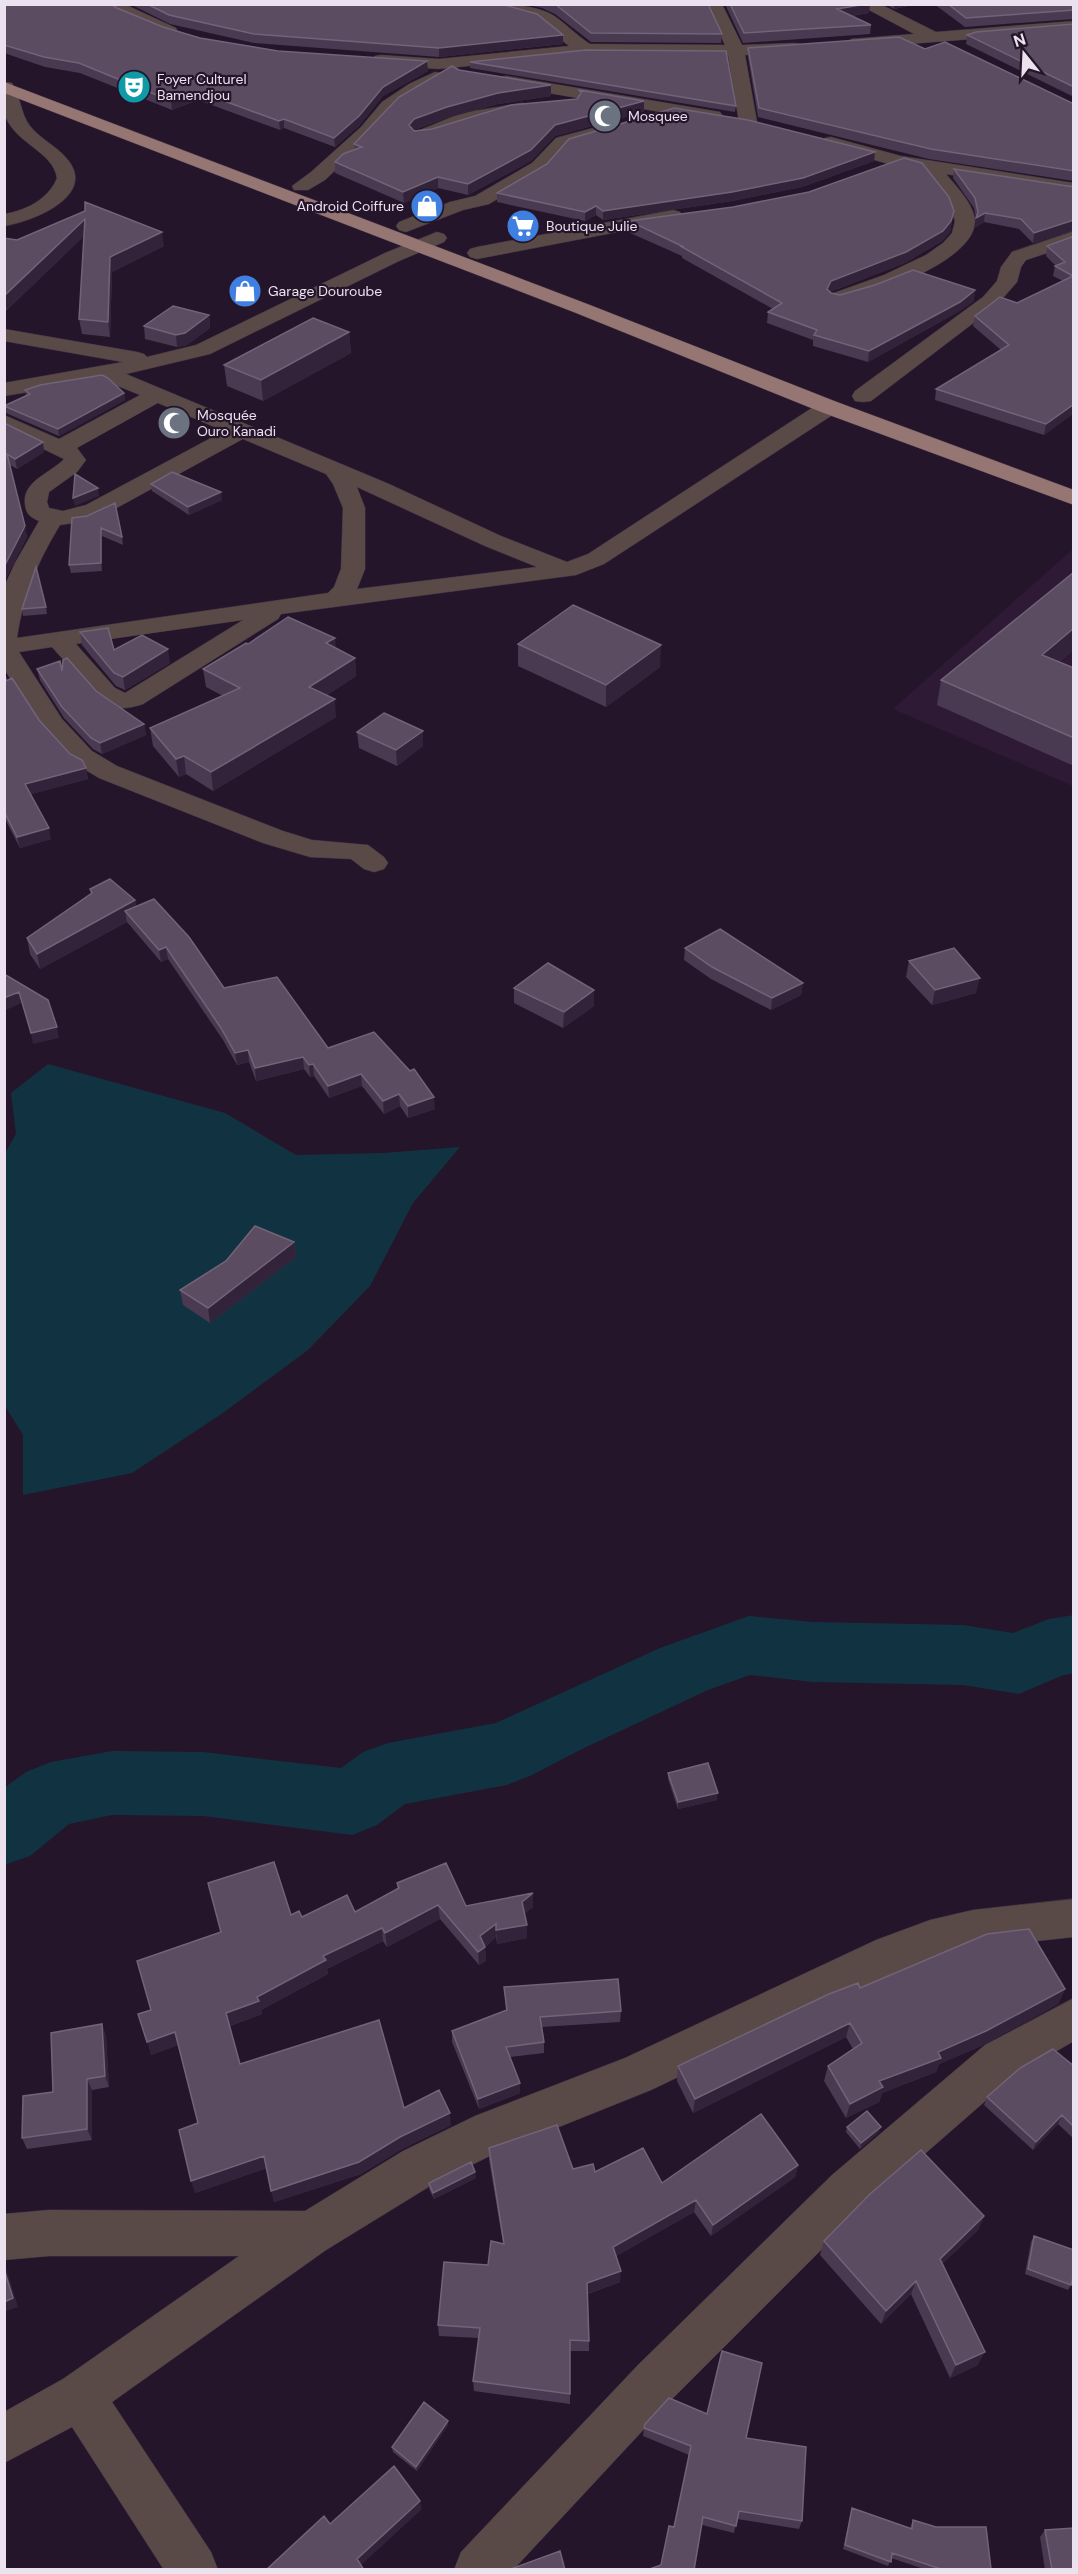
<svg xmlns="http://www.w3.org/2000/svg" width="1078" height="2574" font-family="'DM Sans',sans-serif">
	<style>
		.built { fill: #2f1a35 }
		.water { fill: #113341 }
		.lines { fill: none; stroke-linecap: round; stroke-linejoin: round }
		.river { fill: #113341; fill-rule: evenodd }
		.street-casing { stroke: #413246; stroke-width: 1 }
		.primary-casing { stroke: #413246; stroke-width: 1 }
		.street { fill: #594947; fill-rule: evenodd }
		.primary { fill: #957672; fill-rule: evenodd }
		.wall { fill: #493a51 }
		.shaded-wall { fill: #33233a }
		.building { fill: #5b4c62; stroke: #726378; stroke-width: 1.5 }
		.labels { text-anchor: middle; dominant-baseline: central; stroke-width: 4.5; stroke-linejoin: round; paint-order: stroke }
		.far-poi-label { font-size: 14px; fill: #ece1ef; stroke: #25152a; text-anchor: start }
	</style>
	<rect width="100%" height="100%" fill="#25152a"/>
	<path class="built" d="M1073 549V786L893 709Z"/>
	<path class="water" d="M48 1064 225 1113 296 1155 383 1153 460 1147 413 1203 370 1286 308 1350 220 1415 132 1473 23 1495V1435L5 1406 4 1155 16 1134 11 1093Z"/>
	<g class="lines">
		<path class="river" d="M1074 1615V1673L1061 1676 1019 1694 963 1685 813 1682 750 1675 708 1690 582 1749 532 1775 507 1785 405 1804 377 1825 352 1835 203 1816 112 1815 69 1824 30 1856 4 1865V1788L26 1772 51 1762 112 1751 203 1752 341 1768 363 1752 388 1743 496 1723 660 1648 749 1616 813 1622 963 1625 1013 1633 1049 1619Z"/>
		<defs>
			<path id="street" d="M102 4H124L176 28 178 32 176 36C162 39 112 15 102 4Z
				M484 4C505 4 529 4 549 13 560 18 577 36 590 44L725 45 706 4H722L742 45 794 43 800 44 803 48 800 52 794 53 745 55 757 122 754 126H742L739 122 728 55 586 54 439 69 381 65 375 64 372 60 375 56 381 55 439 59 569 46 538 21 486 7Z
				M858 4H880L936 32 1074 21V31L857 48 851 47 849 43 851 39 914 34Z
				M435 72 441 73 444 77 441 81 394 109 374 134 325 180 308 190H294L292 186 311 172 361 127 382 102 409 84Z
				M507 76 714 111 720 112 723 116 720 120 714 121 501 85 498 81 501 77Z
				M4 82 12 83C21 96 20 113 30 126 40 139 57 146 68 160 97 196 32 222 4 226V214C25 211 49 199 57 178 53 150 10 142 4 111 3 102 4 91 4 82Z
				M522 103 528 104 531 108 528 112 472 122 421 141 415 140 412 136 415 132 462 113Z
				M612 123 618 124 621 128 618 132 568 146 546 171 489 204 463 210 406 232 399 230 396 226 399 222 450 202 475 196 532 163 556 138Z
				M831 137 901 156 1074 183V195L946 174C956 186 974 204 975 221 975 262 871 296 838 304L831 302 828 298 831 294 884 275 926 255 943 243 952 233 955 221 947 199 922 170 892 165 825 146 822 142 825 138Z
				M673 210 680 212 683 216 680 220 477 259 470 257 467 253 470 249 477 247Z
				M1074 231V244L1026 260 1021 267 1017 282 997 305 871 401 863 402 855 401 852 396 855 391 983 297 997 281 1001 267 1012 252Z
				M437 232 444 234 447 238 444 242 399 261 210 354 126 374 389 484 501 536 567 562 588 554 821 402 829 401 837 402 840 407 837 412 604 564 576 575 281 614 278 619 143 704C128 709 114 711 100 701L52 647 19 652 62 719 92 751 117 766 283 831 312 840 368 845 384 857 388 863 384 869 374 872 364 869 351 859 310 857 263 843 99 778 74 763 43 729 4 669V587L15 563 39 521C30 517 26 514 25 504 22 481 51 473 64 459L4 430V415L59 439 140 395 103 380 4 396V383L123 362 4 341V329L137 352 144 354 147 357 196 345 385 253ZM158 403 224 431 86 505 63 511 49 508 47 502 49 492 77 472 86 460 77 448ZM243 439 326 474 333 484 343 508 341 569 334 587 328 593 17 638C23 596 38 561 60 525L87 521 111 511ZM357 487 485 546 537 567 357 589 365 569V508ZM243 620 125 693 115 688 76 644Z
				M1074 1899V1937L973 1948 902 1970 651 2090 504 2149 435 2183 326 2250 112 2402 211 2552 218 2570H164L72 2427 4 2463V2412L63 2379 239 2256H49L4 2260V2214L49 2210 305 2211 403 2151 475 2116 625 2058 876 1940 930 1920 973 1910Z
				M1074 1998V2041L1015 2075 864 2207 672 2399 513 2570H454L461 2552 638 2365 832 2175 985 2045Z"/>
			<path id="primary" d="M4 82 590 305 837 402 1074 490V505L821 412 576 313 4 93Z"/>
		</defs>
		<use href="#street" class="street-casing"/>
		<use href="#primary" class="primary-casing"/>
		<use href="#street" class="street"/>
		<use href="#primary" class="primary"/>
	</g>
	<path class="wall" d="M4 4 117 8 163 27 200 38 278 51 428 71 383 96 359 126 335 147 284 128 280 130 198 100 172 110 80 73 45 67 4 53Z
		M130 4H501L563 44 439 57 254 43 170 24Z
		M525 4H708L722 34 721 43 591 42 555 14 542 8Z
		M725 4H870L869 13 852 16 871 25 870 34 743 43Z
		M886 4H917L894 9Z
		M934 4H1074V19L965 27Z
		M1074 24V97L966 44 967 35Z
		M748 48 925 49 1074 104V181L929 159 758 117 748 57Z
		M470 62 736 106 735 112 470 68Z
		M459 70 551 96 498 104 447 118 414 130V131L432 129 577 99 579 96V90L644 101V112L555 136 531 161 468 195 438 188 404 203 335 173V162L355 150 354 144Z
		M875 152 874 161 802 187 732 201 603 220 596 215 585 221 497 202V193Z
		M954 169 1074 187V230L1033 243 1019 229 984 222 974 228 976 219 974 208 953 178Z
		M85 211 164 246 112 272 110 337 82 334 79 319 84 236 7 310H4V238L17 240Z
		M954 211 950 232 942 241 905 263 830 292 831 293 840 295 974 301 958 312 868 362 813 346V340L767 323 768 312 773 309 682 258V256L628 232 629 221Z
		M1074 236V413L1044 435 935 400 936 389 1001 350 973 326 975 316 1017 303 1063 281 1053 276 1055 266H1056L1046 256 1047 246Z
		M209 315 210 328 187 345 177 347 145 339 144 326Z
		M349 332 351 353 263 401 227 386 224 365Z
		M25 390 124 393 125 400 59 436 6 413 4 406 26 396Z
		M4 423 44 452 17 469 10 465 27 537 4 582Z
		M151 484 222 500 189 515 152 491Z
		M87 516 122 537 123 545 102 536V571L71 573 69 565Z
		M1074 572V649L1059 662 1074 668V766L937 705 941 680Z
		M46 607 47 614 23 616 22 609Z
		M80 632 114 650 170 663 125 690 116 686 82 645Z
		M248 644 336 649 355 658 356 676 327 695 336 717 213 791 186 774 179 777 153 746 150 728 223 696 206 687 203 669Z
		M518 644 660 667 606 707 518 666Z
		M4 667 7 680 39 720 70 754 86 768 88 779 31 794 51 839 20 848 4 817Z
		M37 669 62 671 96 691 144 724 146 735 102 754 93 749 64 718 40 680Z
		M357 732 423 746 397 766 359 748Z
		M90 889 135 900 136 906 224 988 435 1109 408 1118 400 1106 384 1114 362 1086 329 1098 314 1076 310 1077 304 1069 256 1081 249 1062 237 1065 223 1040 168 959 161 962 127 922 40 969 30 954 27 938 91 894Z
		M685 948 803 983 801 995 771 1010 711 979 684 960Z
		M909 961 976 993 932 1005 906 977Z
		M514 988 594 1006 563 1028 514 1003Z
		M294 1242 296 1257 210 1323 183 1305 180 1290 226 1261Z
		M668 1773 717 1800 678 1809 668 1779Z
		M397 1883 466 1906 533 1893V1907L524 1914 527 1938 497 1944 496 1937 485 1947 486 1961 479 1965 440 1919 387 1947 383 1941 327 1969 328 1974 261 2010 262 2014 230 2026 240 2064 404 2108 451 2125 402 2149 361 2174 274 2202 267 2168 195 2193 198 2123 178 2045 151 2055V2010L291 1915 302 1917 355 1912 397 1889Z
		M504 1987 621 2011 620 2022 542 2027 544 2042V2053L510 2057 520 2083V2093L479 2109 452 2042V2031L506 2010Z
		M860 1988 1065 1989 1058 2004 981 2046 939 2064 936 2072 882 2093 879 2102 846 2118 824 2081 828 2066 853 2049 846 2037 693 2113 677 2081 678 2066Z
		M102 2024 106 2037 109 2087 92 2090V2140L27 2149 22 2138 53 2092Z
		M1074 2066V2139L1058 2124 1033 2150 984 2105 987 2097Z
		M847 2127 879 2132 860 2149 846 2132Z
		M489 2148 573 2169 595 2172 662 2183 798 2165 795 2177 711 2236 694 2212 616 2256 620 2282 588 2294 589 2341V2351H570V2404L474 2391 473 2381 479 2338 439 2336 438 2325 488 2265 503 2243 489 2160Z
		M476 2178 434 2199 429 2189V2183Z
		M984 2216 978 2230 942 2264 978 2365 950 2378 911 2294 881 2324 820 2255 824 2241Z
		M1034 2236 1071 2285 1068 2290 1025 2274 1031 2242Z
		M448 2421V2425L417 2471 393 2452 392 2447Z
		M644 2428 746 2438 802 2521 799 2529 737 2519 734 2533 702 2525 661 2565 674 2527 689 2455 643 2436Z
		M852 2508 910 2528 913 2520 991 2570H927L891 2558 888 2566 843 2549 851 2512Z
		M1045 2530 1074 2570H1045L1040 2537Z"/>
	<path class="shaded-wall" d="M866 4H870L869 13 837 18V9Z
		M894 4H917L894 9Z
		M563 35V44L439 57V48Z
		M427 61 428 71 383 96 359 126 335 147 334 138 383 87Z
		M551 85V96L498 104 447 118 414 130 410 136 409 125 414 119 447 107 498 93Z
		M197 91 198 100 172 110 171 101Z
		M644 101V112L555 136 531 161 468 195V184L555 125Z
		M284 119V128L280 130 279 121Z
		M875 152 874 161 802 187 732 201 603 220V211Z
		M438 177V188L404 203 403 192Z
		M596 206V215L585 221V212Z
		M954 211 950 232 942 241 905 263 830 292 827 289 831 281Z
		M985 213 984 222 974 228 976 218Z
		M85 219 87 233 7 310 4 296Z
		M1074 220V230L1033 243 1034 233Z
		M162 232 164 246 112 272 110 337 108 322 110 257Z
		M975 290 974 301 958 312 868 362 869 351Z
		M209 315 210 328 187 345 177 347 176 335Z
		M349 332 351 353 263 401 261 380Z
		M124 393 125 400 59 436 58 429Z
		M1074 404V413L1044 435 1046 424Z
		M43 442 44 452 17 469 15 459Z
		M98 488 99 496 75 506 73 498Z
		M221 492 222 500 189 515 188 507Z
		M25 526 27 537 4 582V567Z
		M101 528 102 536V571L101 563Z
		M1074 628V649L1037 680 1042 655Z
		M335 638 337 656 326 643Z
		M661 645 660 667 606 707V685Z
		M168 649 170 663 125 690 123 677Z
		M355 658 356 676 311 705 309 687Z
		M335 699 336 717 213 791 211 772Z
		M144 724 146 735 102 754 100 743Z
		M423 731V746L397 766 396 750Z
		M184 756 186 774 179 777 176 759Z
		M86 768 88 779 28 795 25 784Z
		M49 828 51 839 20 848 17 837Z
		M135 900 138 916 125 911 127 922 40 969 37 954Z
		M166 947 168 959 161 962 159 950Z
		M980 978 976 993 932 1005 935 990Z
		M803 983 801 995 771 1010 772 998Z
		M594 990V1006L563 1028 564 1012Z
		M19 992 21 1003 4 1011V998Z
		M57 1027 59 1038 33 1044 31 1033Z
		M248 1050 249 1062 237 1065 235 1053Z
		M303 1057 304 1069 256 1081 255 1068Z
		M313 1064 314 1076 310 1077 309 1065Z
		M361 1074 362 1086 329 1098 328 1086Z
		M399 1094 400 1106 384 1114 383 1101Z
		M434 1097 435 1109 408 1118V1106Z
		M294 1242 296 1257 210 1323 208 1308Z
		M718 1793 717 1800 678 1809V1802Z
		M533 1893V1907L522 1916V1902Z
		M438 1905 440 1919 387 1947 385 1933Z
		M496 1924V1937L481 1950 480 1936Z
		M527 1925V1938L497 1944 496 1930Z
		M382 1928 383 1941 327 1969 328 1974 261 2010 262 2014 230 2026 226 2013 257 1997 323 1956Z
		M485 1947 486 1961 479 1965 478 1952Z
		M1065 1989 1058 2004 981 2046 939 2064 936 2072 882 2093 879 2102 846 2118 850 2104 879 2081Z
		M850 2023 846 2037 693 2113 695 2099Z
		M102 2024 106 2037 109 2087 105 2076Z
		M175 2032 179 2045 151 2055 147 2042Z
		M87 2079 92 2090V2140L87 2129Z
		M520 2083V2093L479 2109 478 2099Z
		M450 2113 451 2125 402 2149 361 2174 274 2202 271 2191Z
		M1062 2115 1058 2124 1033 2150 1036 2142Z
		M881 2127 879 2132 860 2149 861 2143Z
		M264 2156 267 2168 195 2193 191 2181Z
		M798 2165 795 2177 711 2236 713 2225Z
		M475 2172 476 2178 434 2199 433 2193Z
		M696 2200 694 2212 612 2258 613 2247Z
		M984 2216 978 2230 934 2272 940 2259Z
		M4 2261 18 2307 4 2312Z
		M621 2271 620 2282 587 2294V2283Z
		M916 2281 911 2294 881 2324 886 2311Z
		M985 2352 978 2365 950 2378 956 2365Z
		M448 2421V2425L417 2471 416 2467Z
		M420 2501 422 2509 359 2567 357 2559Z"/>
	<path class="building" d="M4 4H110L117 8 163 27 200 38 278 51 427 61 383 87 359 116 334 138 284 119 279 121 197 91 171 101 79 63 44 57 4 45Z
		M147 4H501L537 14 563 35 439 48 254 34 169 15Z
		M708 4 722 34 591 33 555 4Z
		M730 4H866L837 9 871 25 744 33Z
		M948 4H1074V10L966 18Z
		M1074 24V87L967 35 976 32Z
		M899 37 925 49 945 42 1074 104V171L931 149 759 108 748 48Z
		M586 50 726 51 736 106 470 62Z
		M452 66 459 70 551 85 498 93 447 107 414 119 409 125 414 131 432 129 511 105 577 99 581 93 579 90 644 101 555 125 531 150 468 184 438 177 403 192 335 162 343 154 362 147 354 144 399 97Z
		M674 108 748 120 875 152 803 178 732 192 603 211 596 206 585 212 497 193 547 164 569 139Z
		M904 158 922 163 949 197 954 211 951 221 943 231 906 252 831 281 827 289 831 293 840 295 875 285 913 270 975 290 960 302 869 351 814 335 817 330 768 312 782 303 682 247H684L629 221 733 207 809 192Z
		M954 169 1074 187V220L1034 233 1021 219 985 213 976 218 978 212 975 198Z
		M85 202 162 232 110 257 108 322 79 319 85 219 4 296V238L17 240 85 211Z
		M1074 236V404L1046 424 936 389 1009 345 975 316 1000 297 1017 303 1073 276 1055 266 1065 262 1047 246Z
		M173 306 209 315 185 333 176 335 144 326Z
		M313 318 349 332 261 380 224 365Z
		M102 375 108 378 124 393 58 429 4 406 30 394 25 390 40 385Z
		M4 423 43 442 15 459 7 454 25 526 4 567Z
		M172 472 221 492 188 507 151 484Z
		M75 474 98 488 73 498Z
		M115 503 122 537 101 528V563L69 565 72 518 87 516Z
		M36 567 46 607 22 609Z
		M1074 572V628L1042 655 1074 668V738L941 680Z
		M573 605 661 645 606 685 518 644Z
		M288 617 335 638 326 643 355 658 309 687 335 699 211 772 184 756 176 759 150 728 240 688 203 669 246 643 248 644Z
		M108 628 114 650 142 635 168 649 123 677 114 673 80 632Z
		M67 658 96 691 144 724 100 743 91 738 62 707 37 669 60 661 62 671 63 660Z
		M4 667 6 681 12 678 39 720 70 754 82 760 86 768 25 784 49 828 17 837 4 811Z
		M384 713 423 731 396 750 357 732Z
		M110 879 135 900 37 954 27 938 92 893 90 889Z
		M154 899 189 937 224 988 277 977 328 1048 374 1032 410 1071 414 1069 434 1097 408 1106 399 1094 383 1101 361 1074 328 1086 313 1064 309 1065 303 1057 255 1068 248 1050 235 1053 221 1028 166 947 159 950 125 911Z
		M720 929 803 983 772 998 712 967 685 948Z
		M954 948 980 978 935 990 909 961Z
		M548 963 594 990 564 1012 514 988Z
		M4 974 48 1000 57 1027 31 1033 19 992 4 998Z
		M255 1226 294 1242 208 1308 180 1290 226 1261Z
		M708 1763 718 1793 678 1802 668 1773Z
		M274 1862 291 1915 299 1911 302 1917 347 1895 355 1912 399 1888 397 1883 446 1863 466 1906 533 1893 522 1902 527 1925 496 1930V1924L480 1936 485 1947 478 1952 438 1905 385 1933 382 1928 323 1956 326 1960 257 1997 259 2001 226 2013 240 2064 379 2020 404 2108 439 2090 450 2113 400 2137 359 2162 271 2191 264 2156 191 2181 179 2130 198 2123 175 2032 147 2042 138 2014 151 2010 137 1961 221 1932 208 1883Z
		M1029 1929 1065 1989 986 2031 938 2052 941 2058 879 2081 883 2087 850 2104 828 2066 862 2043 850 2023 695 2099 678 2066 829 1994 858 1983 860 1988 987 1934Z
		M618 1979 621 2011 540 2017 544 2042 506 2047 520 2083 478 2099 452 2031 507 2010 504 1987Z
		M102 2024 105 2076 87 2079V2129L22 2138 23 2096 53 2092 51 2033Z
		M1053 2049 1074 2066V2127L1062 2115 1036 2142 987 2097 1020 2068Z
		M867 2111 881 2127 861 2143 847 2127Z
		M761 2114 798 2165 713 2225 696 2200 613 2247 621 2271 587 2283 589 2341 570 2340V2394L473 2381 480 2328 438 2325 444 2262 488 2265 491 2241 504 2244 489 2148 557 2125 573 2169 593 2164 595 2172 643 2148 662 2183Z
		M921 2150 984 2216 940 2259 985 2352 956 2365 916 2281 886 2311 824 2241 870 2194Z
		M471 2162 475 2172 433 2193 429 2183Z
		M1034 2236 1074 2250V2273L1071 2285 1028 2269Z
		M4 2269 13 2298 4 2302Z
		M722 2351 762 2363 746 2438 806 2447 802 2521 739 2511 736 2526 703 2517 694 2570H647L661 2565 669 2526 674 2527 691 2446 644 2428 645 2424 669 2398 707 2414Z
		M424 2402 448 2421 416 2467 392 2447Z
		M394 2466 420 2501 357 2559 364 2570H266L324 2516 330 2524Z
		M852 2508 912 2529 913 2520 936 2527H986L991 2569H941L892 2553 891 2562 845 2545Z
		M1074 2528V2570H1052L1045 2530Z
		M560 2551 565 2570H508Z"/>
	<defs>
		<symbol id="theatre-disc" viewBox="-11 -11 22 22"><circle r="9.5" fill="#0f9aa8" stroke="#25152a"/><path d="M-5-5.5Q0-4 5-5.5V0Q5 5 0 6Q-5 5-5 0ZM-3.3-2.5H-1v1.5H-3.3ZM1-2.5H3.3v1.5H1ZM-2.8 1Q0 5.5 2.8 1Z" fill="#fff"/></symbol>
		<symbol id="mosque-disc" viewBox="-11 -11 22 22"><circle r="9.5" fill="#6b7280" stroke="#25152a"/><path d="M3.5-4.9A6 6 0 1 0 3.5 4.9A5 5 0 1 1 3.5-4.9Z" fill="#fff"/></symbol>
		<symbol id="shop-disc" viewBox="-11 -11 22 22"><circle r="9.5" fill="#3f7fe0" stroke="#25152a"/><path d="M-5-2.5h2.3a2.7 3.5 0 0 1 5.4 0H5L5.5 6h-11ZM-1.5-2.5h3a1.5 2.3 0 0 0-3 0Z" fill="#fff"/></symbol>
		<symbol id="supermarket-disc" viewBox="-11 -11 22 22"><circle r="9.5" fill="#3f7fe0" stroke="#25152a"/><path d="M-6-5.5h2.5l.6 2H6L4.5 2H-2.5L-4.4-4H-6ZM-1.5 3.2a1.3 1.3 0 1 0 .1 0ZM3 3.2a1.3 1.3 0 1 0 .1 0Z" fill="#fff"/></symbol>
	</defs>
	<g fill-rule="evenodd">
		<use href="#theatre-disc" x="115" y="68" width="38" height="38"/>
		<use href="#mosque-disc" x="586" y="97" width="38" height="38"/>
		<use href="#shop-disc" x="408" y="187" width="38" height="38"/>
		<use href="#supermarket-disc" x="504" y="207" width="38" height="38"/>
		<use href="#shop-disc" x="226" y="272" width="38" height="38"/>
		<use href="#mosque-disc" x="155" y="404" width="38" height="38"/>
	</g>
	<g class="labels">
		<g class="far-poi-label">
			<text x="157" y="79">Foyer Culturel<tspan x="157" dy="16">Bamendjou</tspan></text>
			<text x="628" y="116">Mosquee</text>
			<text x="404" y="206" text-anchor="end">Android Coiffure</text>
			<text x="546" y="226">Boutique Julie</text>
			<text x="268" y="291">Garage Douroube</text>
			<text x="197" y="415">Mosquée<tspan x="197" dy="16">Ouro Kanadi</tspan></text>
		</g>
	</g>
	<rect width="1078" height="2574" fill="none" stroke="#ece1ef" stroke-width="12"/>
	<g transform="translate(1024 54) rotate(342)" stroke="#25152a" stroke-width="4.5" paint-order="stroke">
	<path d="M0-4.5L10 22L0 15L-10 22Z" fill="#ece1ef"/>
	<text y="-9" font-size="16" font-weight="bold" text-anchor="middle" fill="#ece1ef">N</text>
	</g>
</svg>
